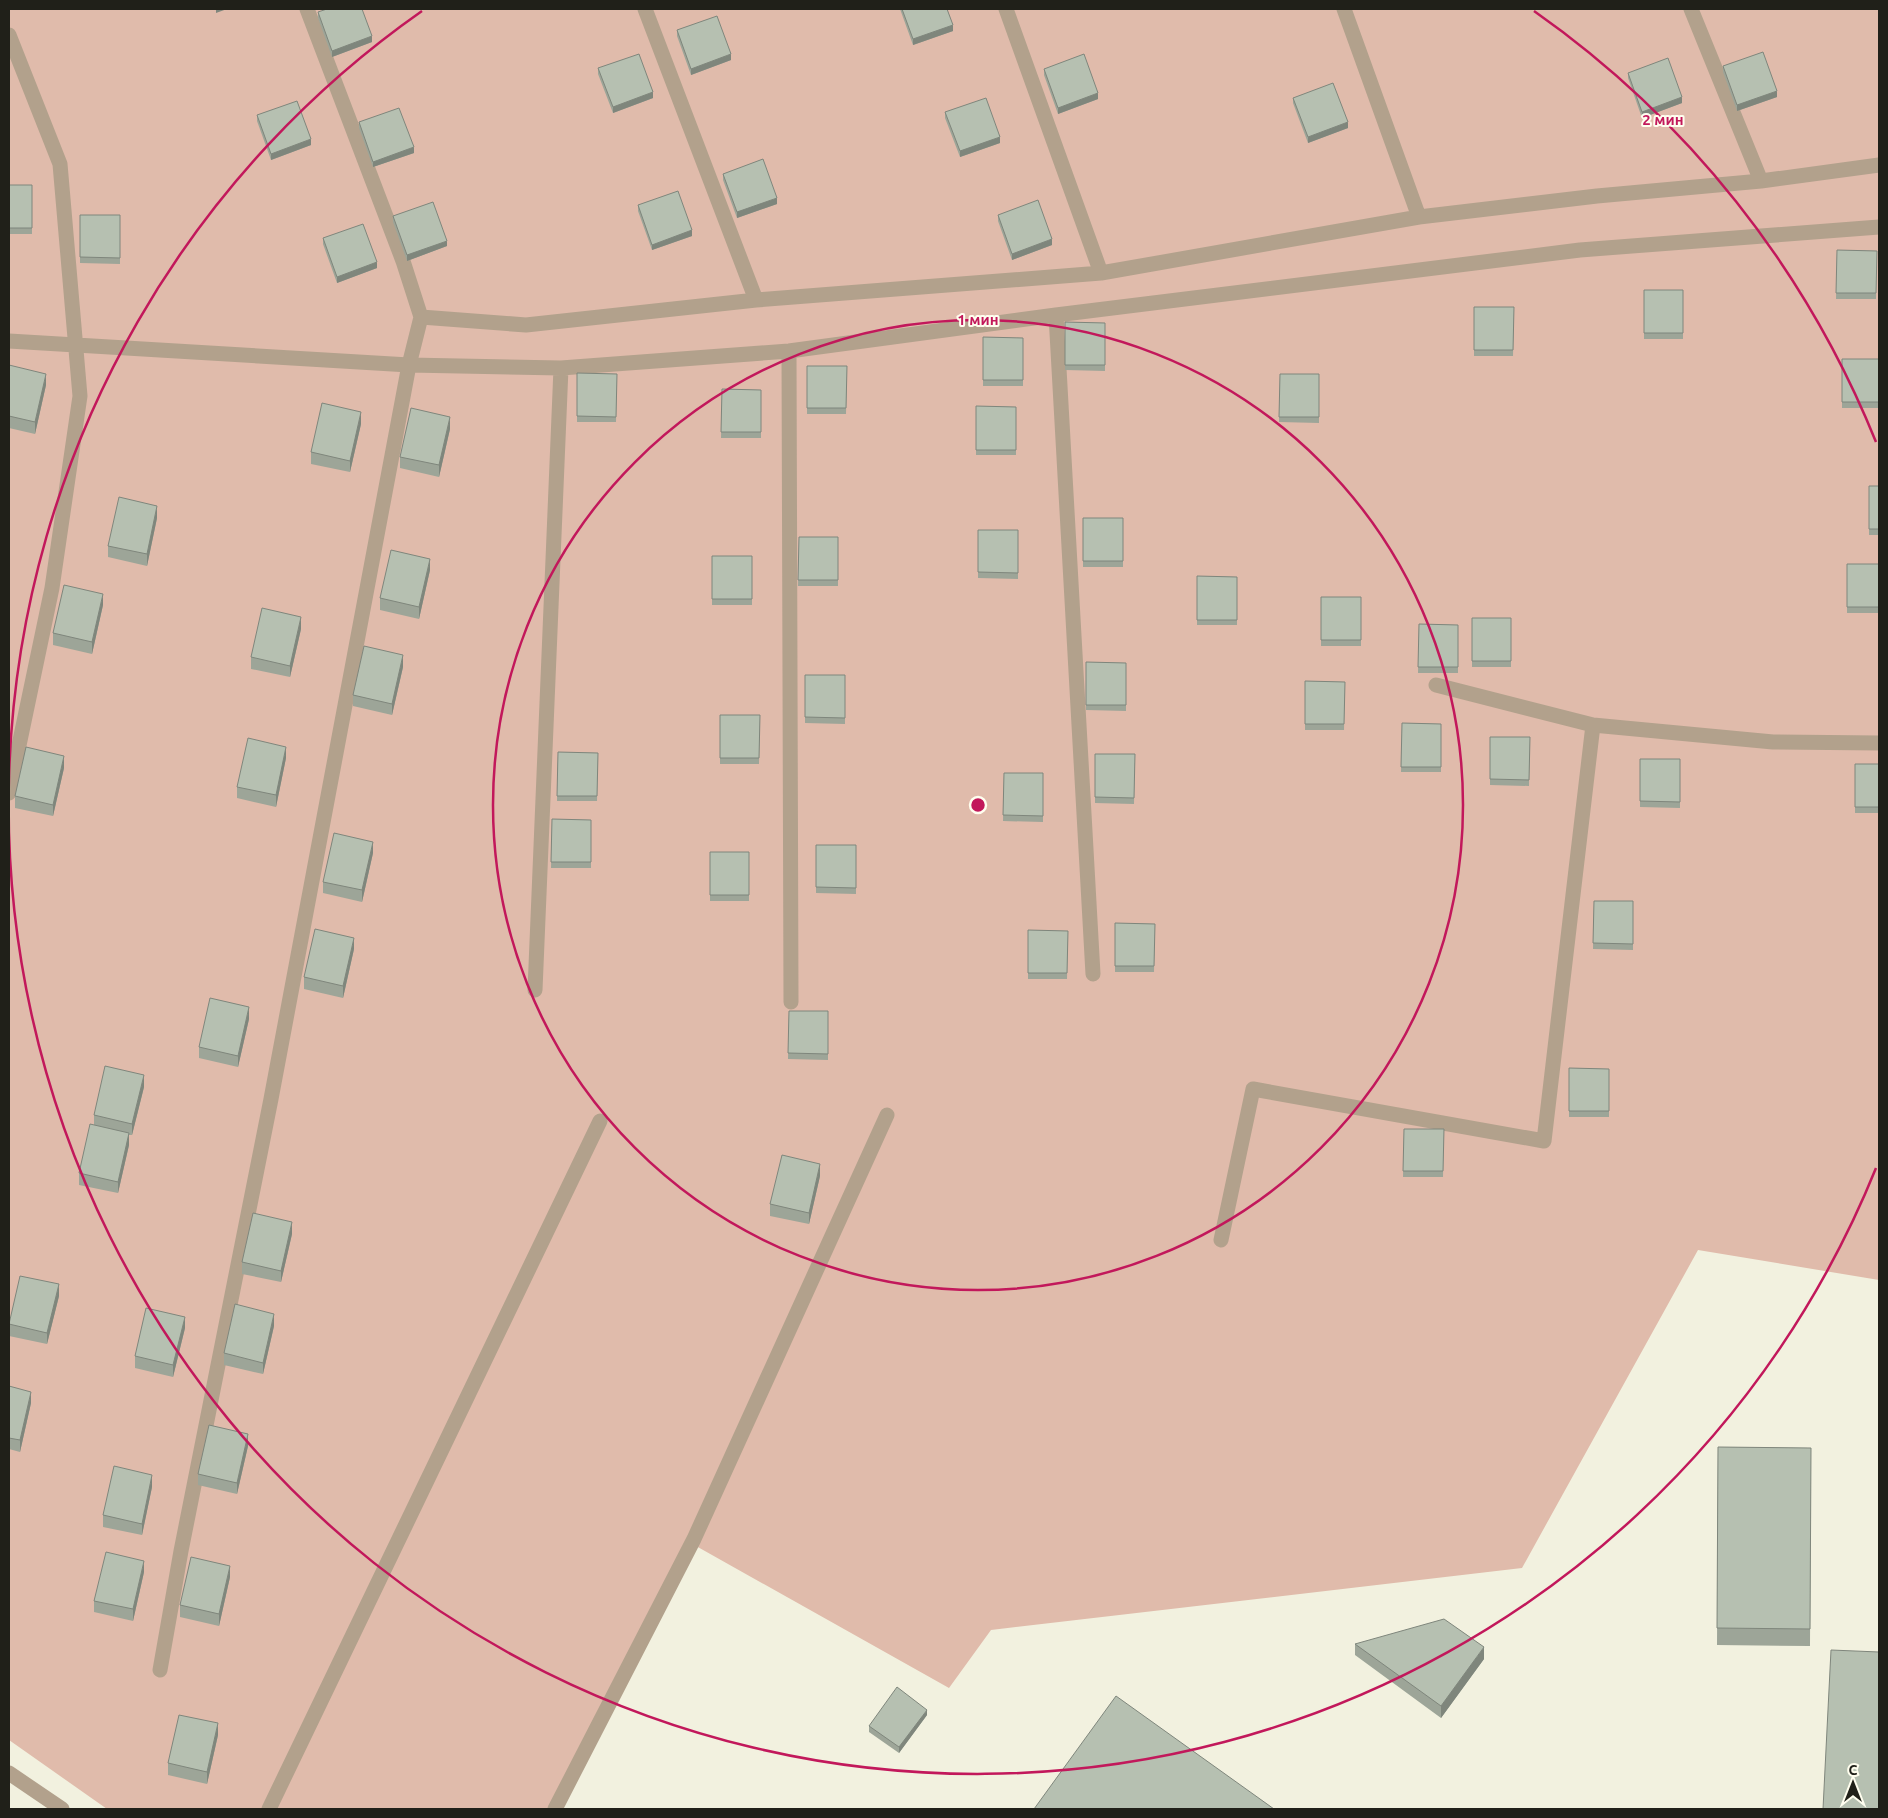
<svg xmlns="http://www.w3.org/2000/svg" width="1888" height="1818" font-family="Ubuntu,sans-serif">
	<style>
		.green { fill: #e0bbab }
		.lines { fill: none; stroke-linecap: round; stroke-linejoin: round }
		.lane { stroke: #b2a18c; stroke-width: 15 }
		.street { stroke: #b2a18c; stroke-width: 15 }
		.wall { fill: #9da598 }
		.shaded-wall { fill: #7f867c }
		.building { fill: #b6c0b1; stroke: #7f867c }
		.ring { fill: none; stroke: #c2185b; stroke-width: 2.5 }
		.centre { fill: #c2185b; stroke: #fffeef; stroke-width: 2.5 }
		.ring-label { font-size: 15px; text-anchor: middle; font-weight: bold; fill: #c2185b; stroke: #fffeef; stroke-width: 4; stroke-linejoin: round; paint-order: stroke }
	</style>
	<rect width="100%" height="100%" fill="#f2f1df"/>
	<path class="green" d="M9 9H1879V1280L1698 1250 1522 1568 991 1630 949 1688 696 1546 562 1809H107L9 1740Z"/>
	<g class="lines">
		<path class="lane" d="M645 9 756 300
			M1006 9 1101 273
			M1344 9 1419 217
			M1691 9 1761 181
			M9 35 60 164 80 396 52 588 9 793
			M1056 315 1093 974
			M421 317 526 325 756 300 1101 273 1419 217 1597 196 1761 181 1879 165
			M9 341 409 365 561 368 789 351 1056 315 1580 250 1879 227
			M789 351 791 1002
			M1436 685 1593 725 1773 742 1879 743
			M535 990 561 368
			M1221 1240 1253 1089 1544 1141 1593 725
			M160 1670 181 1551 271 1099 409 365 421 317 403 261 307 9
			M269 1809 600 1121
			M555 1809 694 1539 887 1115"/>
		<path class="street" d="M9 1773 62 1809"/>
	</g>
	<path class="wall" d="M900 9H947L953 31 913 45Z
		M318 12 372 42 332 57 318 18Z
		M677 30 731 60 691 75 677 36Z
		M1723 66 1777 97 1737 111 1723 72Z
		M598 68 653 98 613 113 598 74Z
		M1044 69 1098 99 1058 114 1044 75Z
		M1628 73 1682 103 1642 118 1628 78Z
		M1293 98 1348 128 1308 143 1293 103Z
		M945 112 1000 143 960 157 945 118Z
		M257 115 311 145 271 160 257 121Z
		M359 122 414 153 373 167 359 128Z
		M723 174 777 204 737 218 723 180Z
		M9 185H32V234H9Z
		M638 205 692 236 652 250 638 211Z
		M80 215H120V264L80 263Z
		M998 215 1052 245 1012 260 998 221Z
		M393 216 447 246 407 261 393 222Z
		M323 238 377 268 337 283 323 244Z
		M1837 250 1877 251 1876 299H1836Z
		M1644 290H1683V339H1644Z
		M1474 307H1514L1513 356H1474Z
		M1065 322 1105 323V371L1065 370Z
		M983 337 1023 338V386H983Z
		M1842 359H1879V408H1842Z
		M9 365 46 385 35 434 9 428Z
		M807 366H847L846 414H807Z
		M577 373 617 374 616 422H577Z
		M1280 374H1319V423L1279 422Z
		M722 389 761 390V438H721Z
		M976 406 1016 407V455H976Z
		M361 424 350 472 311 464V452Z
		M450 429 439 477 400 468V457Z
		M1869 486H1879V535H1869Z
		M157 518 147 566 108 557V546Z
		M1083 518H1123V567H1083Z
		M978 530H1018V579L978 578Z
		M799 537H838V586H798Z
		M712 556H752V605H712Z
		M1847 564H1879V613H1847Z
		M430 570 419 619 380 610V598Z
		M1197 576 1237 577V625H1197Z
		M1321 597H1361V646H1321Z
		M103 605 92 654 53 645V633Z
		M1472 618H1511V667H1472Z
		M1419 624 1458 625V673H1418Z
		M301 629 290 677 251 669V657Z
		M1086 662 1126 663V711L1086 710Z
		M403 667 392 715 353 706V695Z
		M805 675H845V724L805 723Z
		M1305 681 1345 682 1344 730H1305Z
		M720 715H760L759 764H720Z
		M1402 723 1441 724V772H1401Z
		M1490 737H1530L1529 786 1490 785Z
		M558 752 598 753 597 801H557Z
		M1095 754H1135L1134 804 1095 803Z
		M286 758 276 807 237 798V787Z
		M1640 759H1680V808L1640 807Z
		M1855 764H1879V813H1855Z
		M64 768 53 816 15 808V796Z
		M1004 773H1043V822L1003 821Z
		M552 819 591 820V868H551Z
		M816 845H856V894L816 893Z
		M710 852H749V901H710Z
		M373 853 362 902 323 893V882Z
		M1594 901H1633V950L1593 949Z
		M1115 923 1155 924 1154 972H1115Z
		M1028 930 1068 931 1067 979H1028Z
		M354 949 343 998 304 989V977Z
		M789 1011H828V1060L788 1059Z
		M249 1019 238 1067 199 1058V1047Z
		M1569 1068 1609 1069V1117H1569Z
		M144 1087 132 1135H129V1145L118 1193 79 1185V1173L94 1125V1115Z
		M1404 1129H1444L1443 1177H1403Z
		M820 1176 809 1224 770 1216V1204Z
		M292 1234 281 1282 242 1274V1262Z
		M59 1296 47 1344 9 1336V1324Z
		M274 1326 263 1374 224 1365V1353Z
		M185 1328 173 1377 135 1368V1356Z
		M9 1386 31 1403 20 1452 9 1449Z
		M248 1446 237 1494 198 1485V1474Z
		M1718 1447 1811 1448 1810 1646 1717 1645Z
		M152 1487 142 1535 103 1527V1515Z
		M144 1572 133 1621 94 1612V1601Z
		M230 1577 219 1626 180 1617V1605Z
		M1355 1644 1484 1659 1441 1718 1355 1655Z
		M927 1715 899 1753 869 1732V1726Z
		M218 1735 207 1784 168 1775V1763Z"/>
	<path class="shaded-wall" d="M216 9H227L216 13Z
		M953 25V31L913 45V39Z
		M372 36V42L332 57V51Z
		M731 54V60L691 75V69Z
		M1777 91V97L1737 111V105Z
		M653 92V98L613 113V107Z
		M1098 93V99L1058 114V108Z
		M1682 97V103L1642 118V112Z
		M1348 122V128L1308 143V137Z
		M1000 137V143L960 157V151Z
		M311 139V145L271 160V154Z
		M414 147V153L373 167V162Z
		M777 198V204L737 218V212Z
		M692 230V236L652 250V245Z
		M1052 239V245L1012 260V254Z
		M447 241V246L407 261V255Z
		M377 262V268L337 283V277Z
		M46 374V385L35 434V422Z
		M361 412V424L350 472V461Z
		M450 417V429L439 477V465Z
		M157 506V518L147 566V554Z
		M430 559V570L419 619V607Z
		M103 594V605L92 654V642Z
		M301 617V629L290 677V666Z
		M403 655V667L392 715V704Z
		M286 747V758L276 807V795Z
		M64 756V768L53 816V805Z
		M373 842V853L362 902V890Z
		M354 938V949L343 998V986Z
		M249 1007V1019L238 1067V1056Z
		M144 1075V1087L132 1135V1124Z
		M129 1133V1145L118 1193V1182Z
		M820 1164V1176L809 1224V1213Z
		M292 1222V1234L281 1282V1271Z
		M59 1284V1296L47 1344V1333Z
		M274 1314V1326L263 1374V1363Z
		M185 1317V1328L173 1377V1365Z
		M31 1392V1403L20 1452V1440Z
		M248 1434V1446L237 1494V1483Z
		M152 1475V1487L142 1535V1524Z
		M144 1561V1572L133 1621V1609Z
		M230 1566V1577L219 1626V1614Z
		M1484 1647V1659L1441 1718V1706Z
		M927 1710V1715L899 1753V1747Z
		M218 1723V1735L207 1784V1772Z"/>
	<path class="building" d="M327 9H362L372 36 332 51 318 12Z
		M902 9H947L953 25 913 39Z
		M717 16 731 54 691 69 677 30Z
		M1763 52 1777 91 1737 105 1723 66Z
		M639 54 653 92 613 107 598 68Z
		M1084 54 1098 93 1058 108 1044 69Z
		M1668 58 1682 97 1642 112 1628 73Z
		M1333 83 1348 122 1308 137 1293 98Z
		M986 98 1000 137 960 151 945 112Z
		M297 101 311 139 271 154 257 115Z
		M399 108 414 147 373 162 359 122Z
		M763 159 777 198 737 212 723 174Z
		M9 185H32V228H9Z
		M678 191 692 230 652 245 638 205Z
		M1038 200 1052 239 1012 254 998 215Z
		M433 202 447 241 407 255 393 216Z
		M80 215H120V258L80 257Z
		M363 224 377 262 337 277 323 238Z
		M1837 250 1877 251 1876 293H1836Z
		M1644 290H1683V333H1644Z
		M1474 307H1514L1513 350H1474Z
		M1065 322 1105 323V365H1065Z
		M983 337 1023 338V380H983Z
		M1842 359H1879V402H1842Z
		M9 365 46 374 35 422 9 416Z
		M807 366H847L846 408H807Z
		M577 373 617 374 616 417 577 416Z
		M1280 374H1319V417H1279Z
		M722 389 761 390V432H721Z
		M322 403 361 412 350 461 311 452Z
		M976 406 1016 407V450H976Z
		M411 408 450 417 439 465 400 457Z
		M1869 486H1879V529H1869Z
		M119 497 157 506 147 554 108 546Z
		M1083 518H1123V561H1083Z
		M978 530H1018V573L978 572Z
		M799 537H838V580H798Z
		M391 550 430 559 419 607 380 598Z
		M712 556H752V599H712Z
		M1847 564H1879V607H1847Z
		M1197 576 1237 577V620H1197Z
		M64 585 103 594 92 642 53 633Z
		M1321 597H1361V640H1321Z
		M262 608 301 617 290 666 251 657Z
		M1472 618H1511V661H1472Z
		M1419 624 1458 625V667H1418Z
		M364 646 403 655 392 704 353 695Z
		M1086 662 1126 663V705H1086Z
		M805 675H845V718L805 717Z
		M1305 681 1345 682 1344 724H1305Z
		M720 715H760L759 758H720Z
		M1402 723 1441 724V767H1401Z
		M1490 737H1530L1529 780 1490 779Z
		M248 738 286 747 276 795 237 787Z
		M26 747 64 756 53 805 15 796Z
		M558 752 598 753 597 796H557Z
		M1095 754H1135L1134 798 1095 797Z
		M1640 759H1680V802L1640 801Z
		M1855 764H1879V807H1855Z
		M1004 773H1043V816L1003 815Z
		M552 819 591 820V862H551Z
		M334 833 373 842 362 890 323 882Z
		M816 845H856V888L816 887Z
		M710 852H749V895H710Z
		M1594 901H1633V944L1593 943Z
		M1115 923 1155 924 1154 966H1115Z
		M315 929 354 938 343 986 304 977Z
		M1028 930 1068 931 1067 973H1028Z
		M210 998 249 1007 238 1056 199 1047Z
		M789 1011H828V1054L788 1053Z
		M105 1066 144 1075 132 1124 94 1115Z
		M1569 1068 1609 1069V1111H1569Z
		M90 1124 129 1133 118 1182 79 1173Z
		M1404 1129H1444L1443 1171H1403Z
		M782 1155 820 1164 809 1213 770 1204Z
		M253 1213 292 1222 281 1271 242 1262Z
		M20 1276 59 1284 47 1333 9 1324Z
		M235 1304 274 1314 263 1363 224 1353Z
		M146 1308 185 1317 173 1365 135 1356Z
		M9 1386 31 1392 20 1440 9 1438Z
		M209 1425 248 1434 237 1483 198 1474Z
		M1718 1447 1811 1448 1810 1629 1717 1628Z
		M114 1466 152 1475 142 1524 103 1515Z
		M106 1552 144 1561 133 1609 94 1601Z
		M191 1557 230 1566 219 1614 180 1605Z
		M1444 1619 1484 1647 1441 1706 1355 1644Z
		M1831 1650 1879 1652V1809H1823Z
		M897 1687 927 1710 899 1747 869 1726Z
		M1116 1696 1274 1809H1034Z
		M179 1715 218 1723 207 1772 168 1763Z"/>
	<g class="ring">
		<circle cx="978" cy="805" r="485"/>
		<path d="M1876 1168A969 969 0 1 1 422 11M1534 11A969 969 0 0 1 1876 442"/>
	</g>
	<circle cx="978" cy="805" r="8" class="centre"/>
	<g class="ring-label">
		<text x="1663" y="125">2 мин</text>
		<text x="978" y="325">1 мин</text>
	</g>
	<rect width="1888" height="1818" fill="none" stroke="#202019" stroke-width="20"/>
	<g transform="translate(1853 1783)" stroke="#fffeef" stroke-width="4" paint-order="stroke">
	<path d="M0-4L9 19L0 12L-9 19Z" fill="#202019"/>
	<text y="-8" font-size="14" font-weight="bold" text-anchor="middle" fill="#202019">С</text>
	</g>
</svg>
